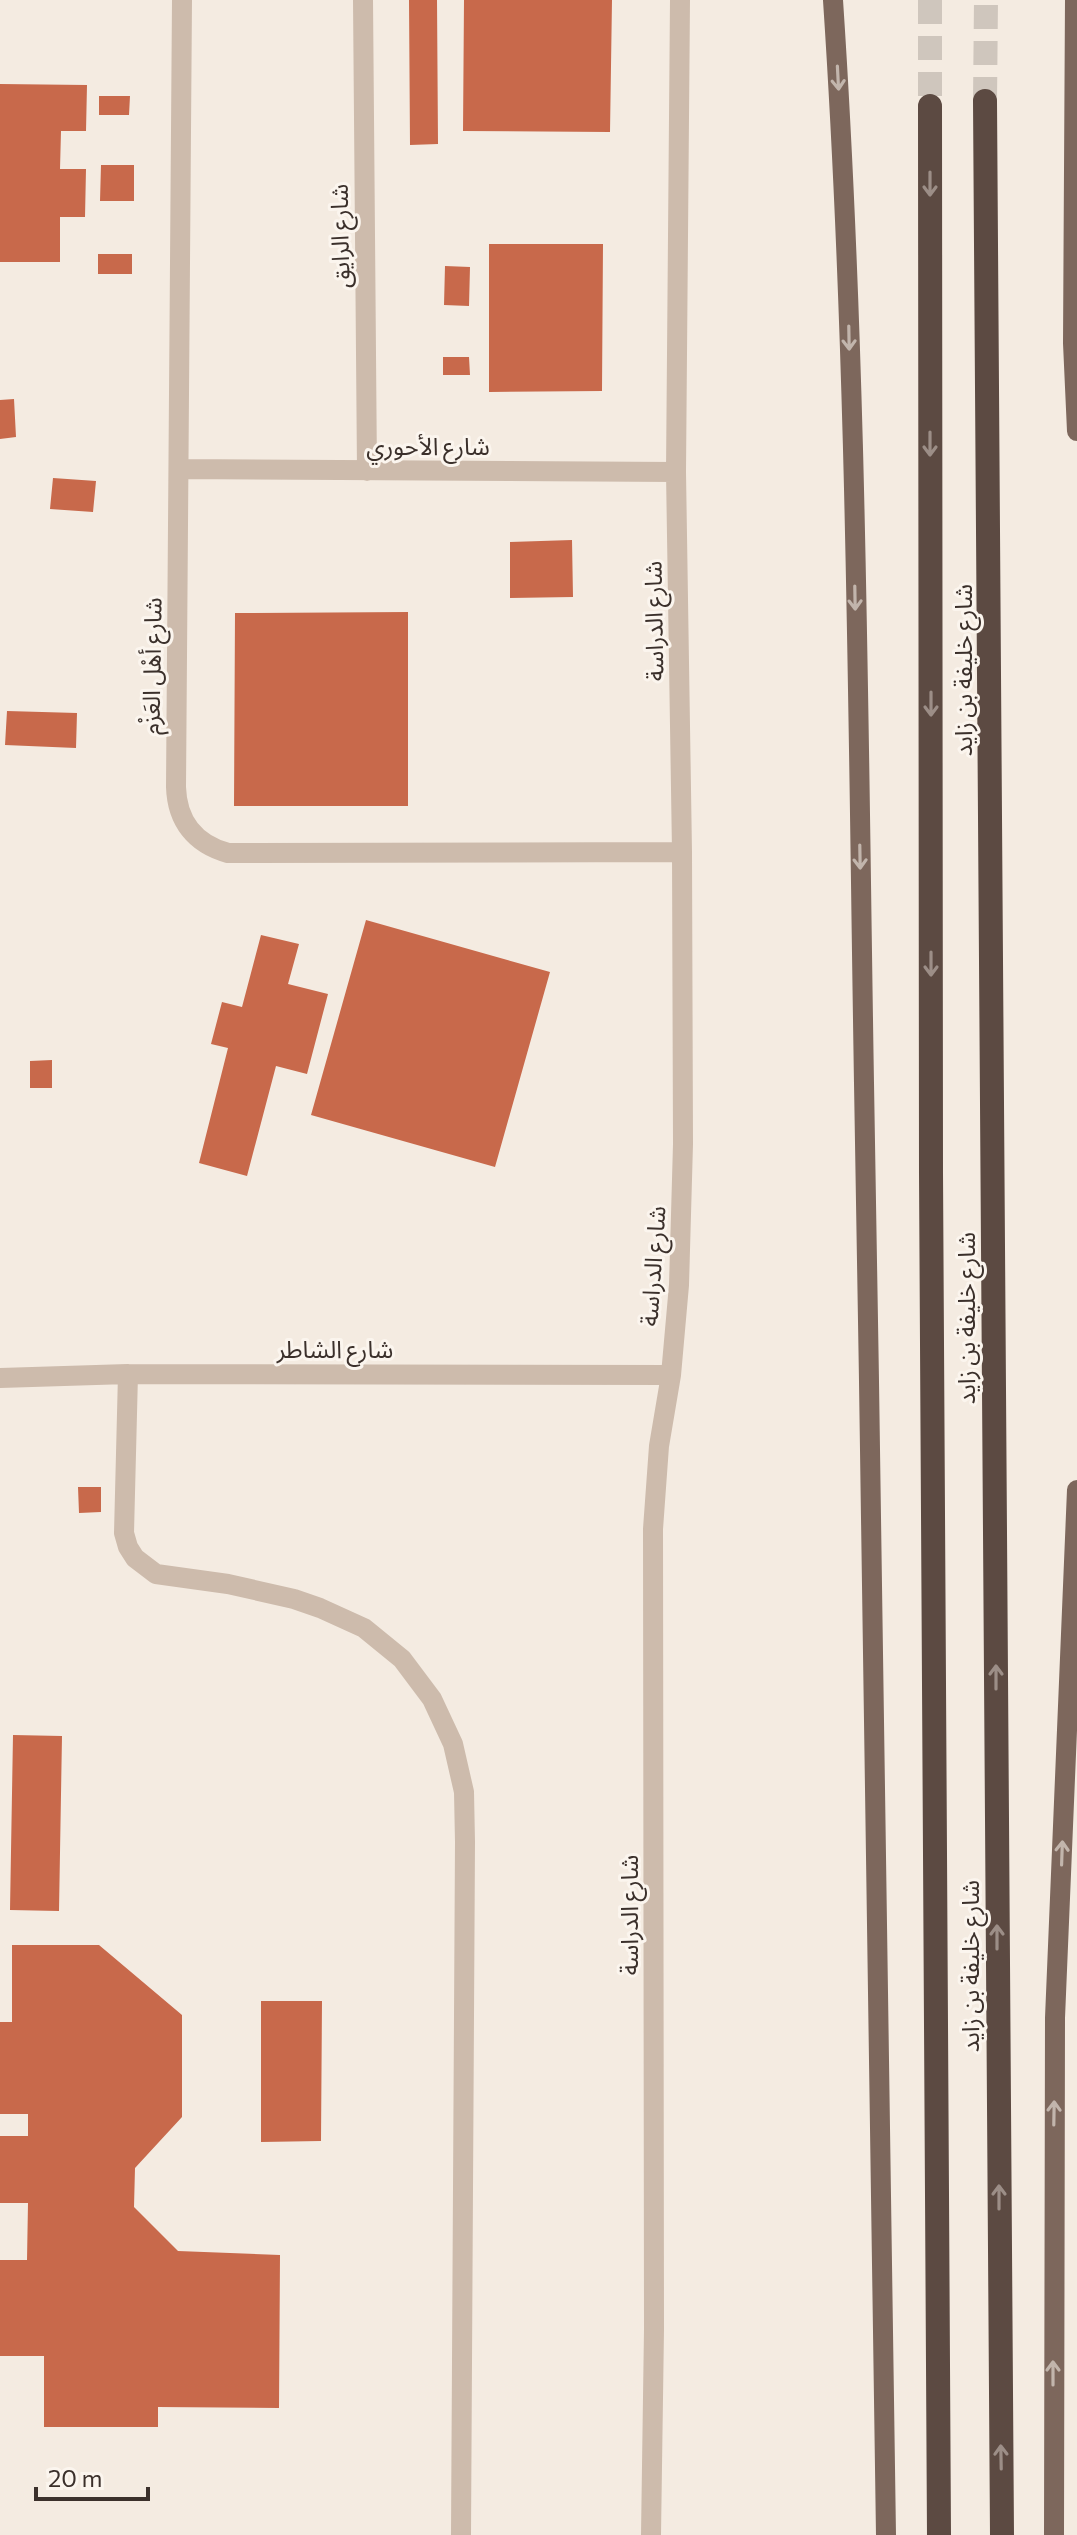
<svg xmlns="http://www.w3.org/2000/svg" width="1077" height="2535" font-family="Commissioner,'Noto Sans Arabic',sans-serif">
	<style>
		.building { fill: #c8694b }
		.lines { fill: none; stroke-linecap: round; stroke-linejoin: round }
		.highway-tunnel { stroke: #cfc6bd; stroke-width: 24; stroke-dasharray: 24 12; stroke-linecap: butt }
		.minor { stroke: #cdbbac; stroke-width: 20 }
		.major { stroke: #7d675c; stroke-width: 20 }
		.highway { stroke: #5c4a42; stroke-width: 24 }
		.oneway { stroke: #c2b5ac }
		.oneway2 { stroke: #9c8e87 }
		.labels { text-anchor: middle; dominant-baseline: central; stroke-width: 6; stroke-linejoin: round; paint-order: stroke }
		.street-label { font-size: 24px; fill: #3b302b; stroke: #fbf5ee }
	</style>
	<rect width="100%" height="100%" fill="#f4ebe1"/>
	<path class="building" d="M409 0H437L438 144 410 145Z
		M464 0H612L610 132 463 131Z
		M0 84 87 85 86 131H61L60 169H86L85 217H60V262H0Z
		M99 96H130L129 115H99Z
		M101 165H134V201H100Z
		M489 244H603L602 391 489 392Z
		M98 254H132V274H98Z
		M445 266 470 267 469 306 444 305Z
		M443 357H469L470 375H443Z
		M14 399 16 437 0 439V400Z
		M53 478 96 481 93 512 50 509Z
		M572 540 573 597 510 598V542Z
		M408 612V806H234L235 613Z
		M7 711 77 713 76 748 5 745Z
		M366 920 550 972 495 1167 311 1115Z
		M261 935 299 944 288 984 328 994 307 1074 276 1066 247 1176 199 1163 228 1048 211 1044 222 1002 242 1007Z
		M52 1060V1088H30V1061Z
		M78 1487H101V1512L79 1513Z
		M13 1735 62 1736 59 1911 10 1910Z
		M12 1945H99L182 2015V2117L135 2168 134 2207 178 2251 280 2255 279 2408 158 2407V2427H44V2356H0V2260H27L28 2203H0V2136H28V2114H0V2022H12Z
		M261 2001H322L321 2141 261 2142Z"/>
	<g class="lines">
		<path class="highway-tunnel" d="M930 0V106
			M985 101 986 0"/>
		<path class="minor" d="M182 0 176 787C177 821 195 844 228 853L682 852
			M363 0 367 471
			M179 469 676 472
			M128 1374 124 1533 128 1547 135 1558 156 1574 228 1584 294 1599 320 1608 364 1628 402 1659 432 1699 453 1744 464 1792 465 1842 461 2535
			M0 1378 128 1374 671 1375
			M651 2535 654 2329 653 1529 659 1446 671 1375 679 1285 683 1144 682 852 676 472 680 0"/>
		<path class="major" d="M833 0C857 360 858 722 864 1083 872 1567 881 2051 886 2535
			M1075 0 1073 343 1077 431
			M1054 2535 1055 2018 1077 1490"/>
		<path class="highway" d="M985 101 1002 2535
			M930 106 931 1173 939 2535"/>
	</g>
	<defs><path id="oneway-shaft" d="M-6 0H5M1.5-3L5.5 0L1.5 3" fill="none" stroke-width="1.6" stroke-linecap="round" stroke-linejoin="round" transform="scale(2)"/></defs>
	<g class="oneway">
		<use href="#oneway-shaft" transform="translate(838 78) rotate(87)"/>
		<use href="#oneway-shaft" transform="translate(849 338) rotate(89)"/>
		<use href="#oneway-shaft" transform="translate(855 598) rotate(89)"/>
		<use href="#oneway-shaft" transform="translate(860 857) rotate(89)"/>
		<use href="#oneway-shaft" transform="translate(1062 1853) rotate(-88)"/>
		<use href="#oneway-shaft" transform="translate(1054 2113) rotate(-89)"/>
		<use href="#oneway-shaft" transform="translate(1053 2373) rotate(-90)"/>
	</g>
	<g class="oneway2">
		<use href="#oneway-shaft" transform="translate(930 184) rotate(90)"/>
		<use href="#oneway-shaft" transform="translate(930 444) rotate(90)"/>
		<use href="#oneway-shaft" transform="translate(931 704) rotate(90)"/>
		<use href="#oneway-shaft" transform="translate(931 964) rotate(90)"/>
		<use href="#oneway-shaft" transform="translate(996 1677) rotate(-90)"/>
		<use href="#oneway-shaft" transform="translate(997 1937) rotate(-90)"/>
		<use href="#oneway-shaft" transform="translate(999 2197) rotate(-90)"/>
		<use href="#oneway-shaft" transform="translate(1001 2457) rotate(-91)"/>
	</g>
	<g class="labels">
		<g class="street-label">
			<text transform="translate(339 236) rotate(-91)">شارع الرايق</text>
			<text x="428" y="445">شارع الأحوري</text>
			<text transform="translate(653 621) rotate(-91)">شارع الدراسة</text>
			<text transform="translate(151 666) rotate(-89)">شارع أهْل العَزْم</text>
			<text transform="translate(962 670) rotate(-90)">شارع خليفة بن زايد</text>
			<text transform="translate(652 1266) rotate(-86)">شارع الدراسة</text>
			<text transform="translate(965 1318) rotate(-90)">شارع خليفة بن زايد</text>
			<text x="335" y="1348">شارع الشاطر</text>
			<text transform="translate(628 1915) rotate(-90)">شارع الدراسة</text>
			<text transform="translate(969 1966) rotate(-90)">شارع خليفة بن زايد</text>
		</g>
	</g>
	<path d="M36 2487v12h112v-12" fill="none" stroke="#3b302b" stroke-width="4"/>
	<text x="48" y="2487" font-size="24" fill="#3b302b" stroke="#fbf5ee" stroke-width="6" paint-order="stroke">20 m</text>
</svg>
